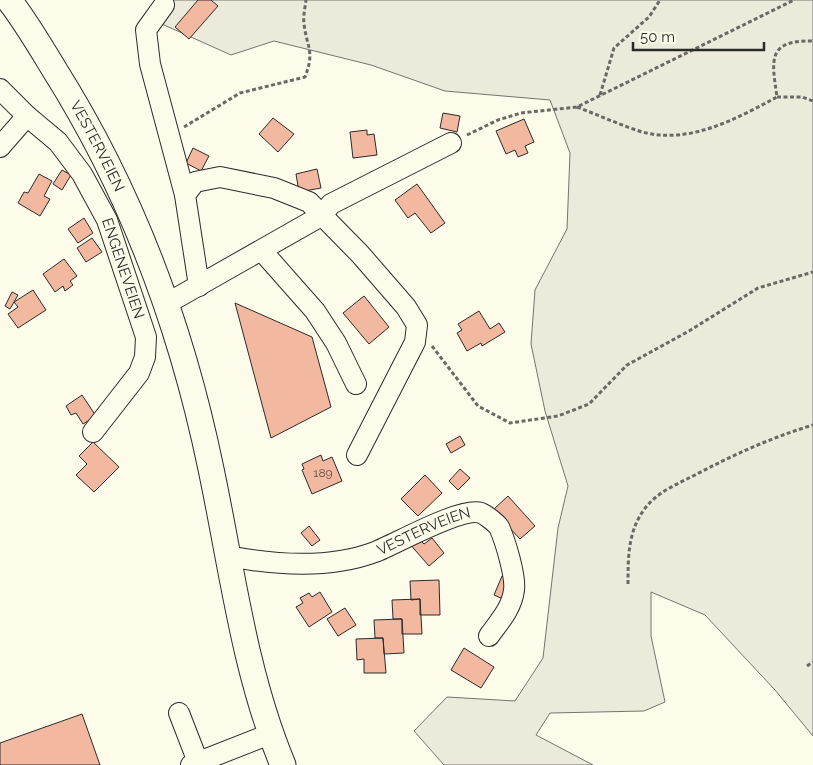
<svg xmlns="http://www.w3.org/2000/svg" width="813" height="765" font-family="Raleway,sans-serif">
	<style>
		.green { fill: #ecebdb; stroke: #74746e }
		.building { fill: #f2b8a0; stroke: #2b2b2b }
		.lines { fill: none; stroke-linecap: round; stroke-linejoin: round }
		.minor-casing { stroke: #2b2b2b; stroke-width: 22 }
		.major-casing { stroke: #2b2b2b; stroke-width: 27 }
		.path { stroke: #6a6964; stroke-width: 3; stroke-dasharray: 4 2.5; stroke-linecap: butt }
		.minor { stroke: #fdfbea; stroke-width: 20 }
		.major { stroke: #fdfbea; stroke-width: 25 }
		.labels { text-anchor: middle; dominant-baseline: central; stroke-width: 4; stroke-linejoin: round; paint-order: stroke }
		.number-label { font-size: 12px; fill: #5d4e48 }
		.street-label { font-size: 15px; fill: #2b2b2b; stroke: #fdfbea }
	</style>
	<rect width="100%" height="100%" fill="#fdfbea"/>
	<path class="green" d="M172 0H813V736L775 690 705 615 651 592V636L665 702 644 711 550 713 536 735 593 765H444L414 731 447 697 515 701 543 658 558 528 568 486 545 411 531 344 535 290 567 229 570 153 550 100 445 91 371 65 274 41 231 55 153 20Z"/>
	<path class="building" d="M198 0H211L218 6 189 39 175 27Z
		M443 113 460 116 457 132 440 128Z
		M273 118 294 134 278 152 259 134Z
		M524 119 534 142 525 146 528 153 518 157 515 150 506 154 496 131Z
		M367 130V135L374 134 377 155 353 158 350 132Z
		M193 148 209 156 201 171 186 163Z
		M317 169 321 188 299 192 296 174Z
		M62 170 71 175 62 190 53 184Z
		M39 174 52 181 44 196 50 199 40 216 18 203 24 192 28 193Z
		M417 184 445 223 431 233 415 213 408 218 395 200Z
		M84 218 93 233 78 243 68 229Z
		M92 238 102 252 86 262 77 248Z
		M64 259 77 276 70 281 73 285 65 291 63 286 55 292 43 274Z
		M33 290 46 310 18 328 8 314 18 307 14 302Z
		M12 292 18 295 10 309 5 306Z
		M364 296 389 327 369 344 343 313Z
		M235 303 312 337 331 407 271 438Z
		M479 311 490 329 499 323 505 332 482 346 481 343 467 351 457 333 462 330 458 324Z
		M82 395 96 416 83 424 76 413 71 415 66 406Z
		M460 436 465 445 451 453 446 444Z
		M93 442 119 467 94 492 76 475 87 464 79 456Z
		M321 455 323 461 332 457 342 481 312 494 302 470 304 469 302 464Z
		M460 469 470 478 458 490 449 481Z
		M425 475 442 493 418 516 401 499Z
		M508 496 535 526 520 539 493 510Z
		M309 526 320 540 312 546 301 533Z
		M416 536 424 544 432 538 444 553 429 566 408 542Z
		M502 576 513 581 505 600 494 595Z
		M439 580 440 615H420V599L411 600 410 581Z
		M320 592 332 612 309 627 296 607 303 603 300 598 309 593 312 597Z
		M420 599 422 634H402V619H393L392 600Z
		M345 608 356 625 338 636 327 619Z
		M402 619 404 653 384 654 383 638H375L374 620Z
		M383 638 386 673H364V659L357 660 356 639Z
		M464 648 494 667 481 688 451 670Z
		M82 714 100 765H0V743Z"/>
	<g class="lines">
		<defs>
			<g id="minor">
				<path d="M164 5 146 30 150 64 185 195"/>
				<path id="s1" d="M0 89 27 116 58 142 82 174 107 220 146 337 145 357 139 373 93 432"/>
				<path d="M0 147 27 116"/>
				<path d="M262 251 315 311 336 343 356 384"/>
				<path d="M199 286 185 195 195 182 220 177 274 188 309 202 360 254 406 307 417 325 415 342 357 455"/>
				<path d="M166 304 321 216 331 204 451 143"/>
				<path id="s2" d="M228 556C275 565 330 569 375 552 396 544 462 506 481 513 486 515 496 523 499 527 505 540 516 576 514 590 512 608 499 622 489 636"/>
				<path d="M179 713 198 762"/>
				<path d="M191 765 270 734"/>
			</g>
			<g id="major">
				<path id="s3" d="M9 0C26 22 40 46 54 69 131 191 182 328 211 469 232 568 244 672 283 765"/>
			</g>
		</defs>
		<use href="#minor" class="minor-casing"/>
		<use href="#major" class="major-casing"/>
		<path class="path" d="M600 95 614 48 649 17 660 0
			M777 97H802L813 101
			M577 107C598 115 618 124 639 131 687 146 736 119 777 97 772 61 766 40 813 41
			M184 127 240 93 305 77C315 51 307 48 304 24 303 16 305 8 306 0
			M467 135 498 120 521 113 577 107 794 0
			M432 346 478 406 510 423 558 416 589 404 627 365 689 331 758 288 813 272
			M628 584C628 556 628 530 646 507 658 492 677 484 693 476 733 455 770 438 813 425
			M807 666 813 662"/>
		<use href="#minor" class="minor"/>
		<use href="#major" class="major"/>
	</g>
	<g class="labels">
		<g class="number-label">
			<text x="323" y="473">189</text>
		</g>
		<g class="street-label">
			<text stroke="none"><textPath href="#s3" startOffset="171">VESTERVEIEN</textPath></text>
			<text stroke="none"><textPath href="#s1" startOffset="222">ENGENEVEIEN</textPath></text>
			<text stroke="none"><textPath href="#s2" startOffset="202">VESTERVEIEN</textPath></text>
		</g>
	</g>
	<path d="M633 42v8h131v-8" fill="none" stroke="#2b2b2b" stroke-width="2.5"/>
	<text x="640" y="42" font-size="15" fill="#2b2b2b" stroke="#fdfbea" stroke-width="4" paint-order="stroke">50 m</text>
</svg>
